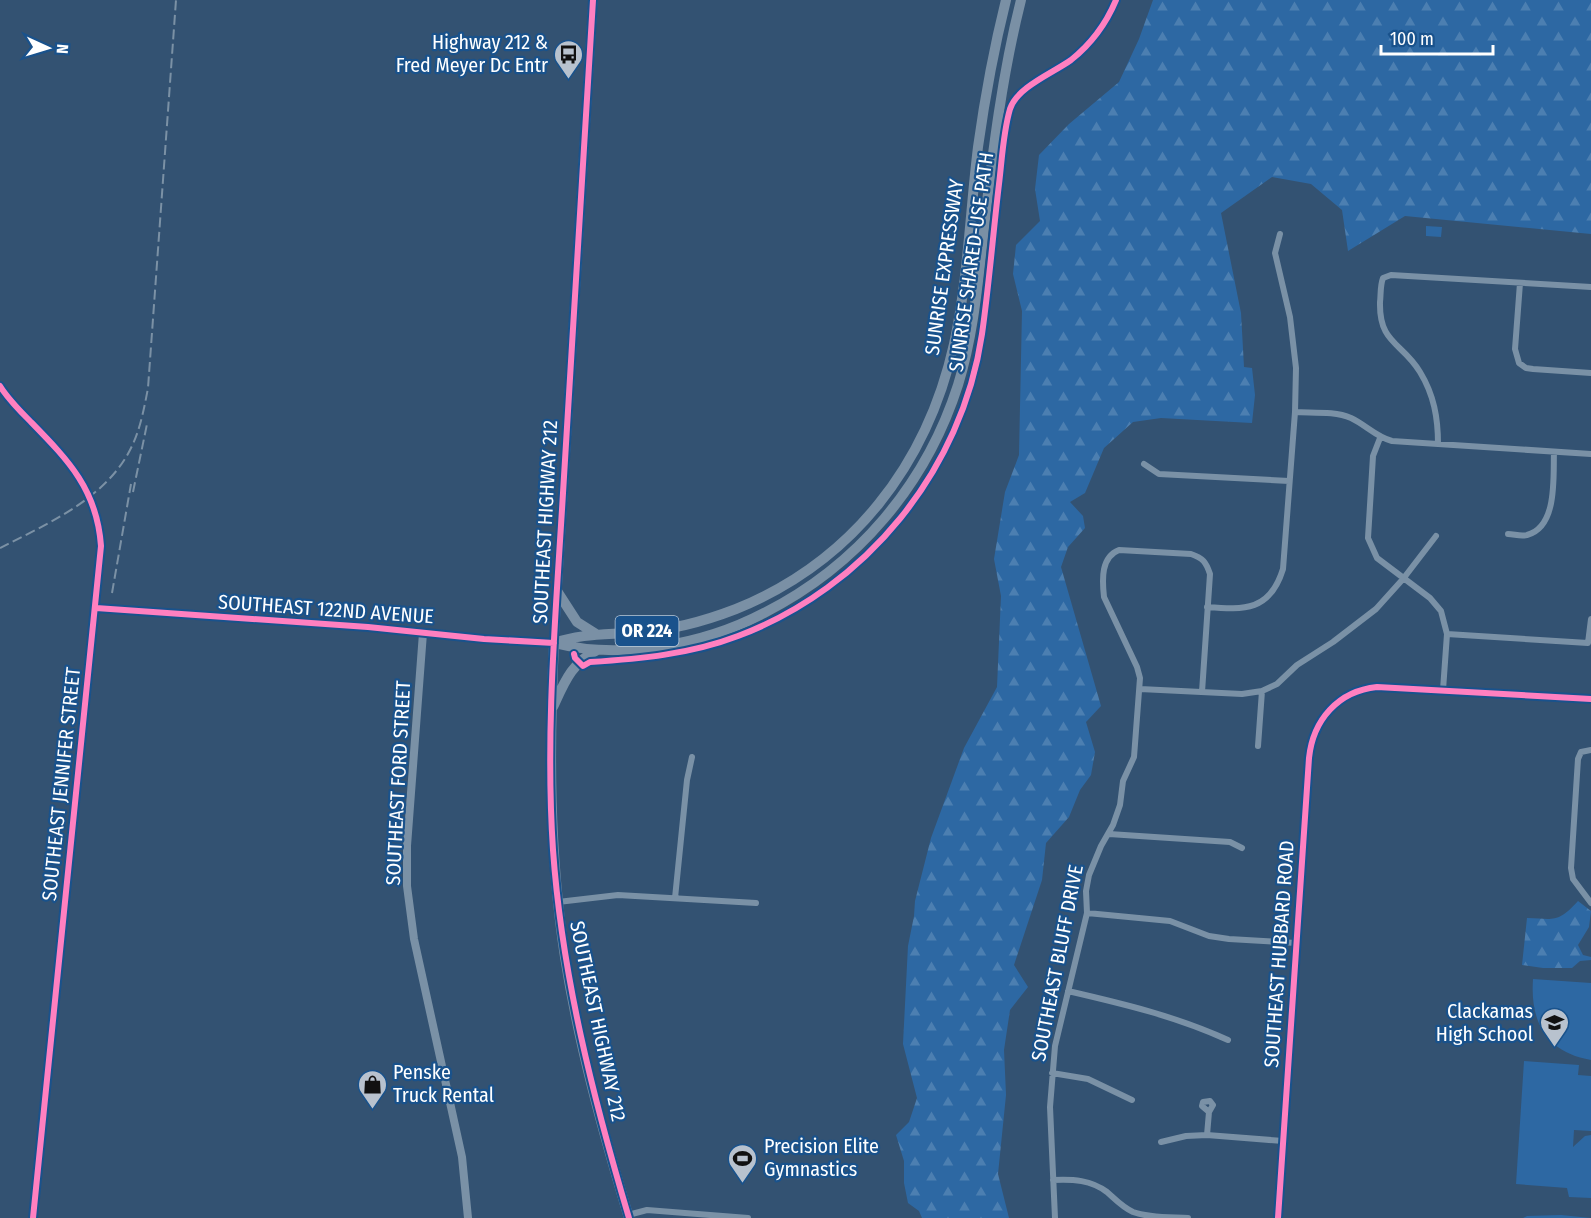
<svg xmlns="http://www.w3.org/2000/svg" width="1591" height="1218" font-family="'Fira Sans Condensed',sans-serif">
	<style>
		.forest { fill: url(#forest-firs) }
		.garden { fill: #2d68a3 }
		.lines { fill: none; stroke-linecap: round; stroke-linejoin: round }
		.minor { stroke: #7a91a6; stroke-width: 6 }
		.tertiary { stroke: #7a91a6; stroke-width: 8 }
		.secondary { stroke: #768ca2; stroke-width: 8 }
		.primary { stroke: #7a8ea5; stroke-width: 9 }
		.trunk { stroke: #7a90a5; stroke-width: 10 }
		.rail { stroke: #7b91a5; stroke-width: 2; stroke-dasharray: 10 4.5; stroke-linecap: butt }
		.cycleway-casing { stroke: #19528c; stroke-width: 10 }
		.cycleway { stroke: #ff80c0; stroke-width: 6 }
		.labels { text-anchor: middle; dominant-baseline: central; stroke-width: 4.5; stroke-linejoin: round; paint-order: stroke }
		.shield { fill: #19528c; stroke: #bacbdc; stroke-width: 1.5 }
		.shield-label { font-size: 18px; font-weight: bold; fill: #fff }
		.poi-label { font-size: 20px; fill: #fff; stroke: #19528c; text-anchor: end }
		.street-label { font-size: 20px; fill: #fff; stroke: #19528c }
	</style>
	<defs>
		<pattern id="forest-firs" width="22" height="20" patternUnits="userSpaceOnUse" patternTransform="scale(1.5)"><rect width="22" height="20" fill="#2d68a3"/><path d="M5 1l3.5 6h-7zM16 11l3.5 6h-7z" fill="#4c7fb1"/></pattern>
	</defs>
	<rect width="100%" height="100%" fill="#335272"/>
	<path class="forest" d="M1153 0H1591V234L1405 216 1348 251 1342 210 1311 184 1272 177 1221 213 1241 313 1244 367 1252 368 1255 395 1252 423 1161 418 1133 422 1104 448 1085 493 1070 502 1083 516 1085 528 1068 547 1061 567 1101 706 1086 722 1095 752 1091 775 1080 790 1069 817 1046 843 1042 880 1014 965 1028 987 1010 1010 1004 1050 1006 1095 998 1174 1009 1218H922L919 1211 908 1203 904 1183V1161L896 1135 909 1122 917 1098 903 1044 908 946 914 916 915 901 931 838 964 748 997 687 1001 596 994 559 1005 492 1019 455 1022 311 1013 274 1016 245 1040 221 1035 189 1039 155 1069 124 1119 82 1139 39Z
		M1578 901 1591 911 1589 927 1578 945 1583 955 1591 957V960L1580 961 1572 968H1543L1522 965 1527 918C1555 919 1558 923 1578 901Z"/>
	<path class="garden" d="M1426 226 1442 227 1441 237 1426 236Z
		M1533 979 1591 983V1060C1546 1052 1530 1022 1533 979Z
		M1524 1061 1579 1065 1578 1075 1591 1076V1131L1574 1130 1573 1147 1585 1136 1591 1135V1198L1569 1197 1567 1188 1516 1184Z
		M1561 1215 1591 1218H1523L1527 1216Z"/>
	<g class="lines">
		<path class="minor" d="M1520 283 1515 349 1519 363 1526 368 1533 369 1591 373
			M1295 412C1313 413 1335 411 1351 418 1366 425 1376 437 1392 441L1591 454
			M1380 438 1373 456 1368 538 1377 558 1430 598 1441 611 1447 634 1443 690
			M1438 444C1438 418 1434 395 1420 372 1402 342 1379 344 1380 302 1381 294 1380 286 1383 278L1391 275 1591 287
			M1144 464 1159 474 1289 481
			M1508 534C1514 534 1521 537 1527 535 1558 527 1553 476 1554 452
			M1207 607C1245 610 1270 611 1283 569L1295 412 1296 368 1290 317 1275 253 1280 234
			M1447 634 1588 643 1591 619
			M1140 689 1242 694 1262 691 1277 684 1297 665 1333 642 1376 609 1403 579 1436 536
			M1258 746 1262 691
			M1591 750 1581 752 1578 759 1571 868 1573 879 1591 903
			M1109 834 1230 842 1242 848
			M675 898 687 780 692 757
			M558 902 618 895 756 903
			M1087 913 1170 921 1209 936 1229 939 1296 943
			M1068 991C1124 1004 1175 1016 1228 1040
			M1052 1073 1088 1079 1132 1100
			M1207 1135 1209 1112 1213 1105 1210 1101 1203 1102 1202 1106 1209 1112
			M1161 1142 1186 1136 1207 1135 1283 1141
			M1053 1180C1073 1179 1091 1180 1107 1192 1115 1199 1122 1207 1133 1212 1150 1218 1170 1217 1188 1218
			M628 1215 647 1210 748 1218
			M1055 1218 1050 1107 1055 1046 1087 913 1086 891 1089 875 1101 846 1113 825 1120 805 1123 781 1134 757 1140 678 1137 667 1104 597C1102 579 1101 557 1119 550L1191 554C1203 558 1206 562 1210 574L1202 692"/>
		<path class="tertiary" d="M423 633 407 846V886L414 939 462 1157 468 1218"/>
		<path class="secondary" d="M0 386C8 399 19 410 30 421 68 460 97 489 101 546L33 1218
			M96 608 368 627 484 639 554 643
			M1278 1218 1309 758C1313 720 1338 691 1377 687L1591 699"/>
		<path class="primary" d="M554 643 593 0"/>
		<path class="trunk" d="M557 591 577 622 596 634
			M554 643C621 660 703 645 764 613 857 566 926 485 958 385 974 334 978 280 984 227 993 151 1002 75 1021 0
			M554 643C582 633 610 635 639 632 672 630 705 621 736 609 852 562 927 465 954 344 968 280 970 212 978 147 985 97 994 48 1006 0
			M554 643C549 748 549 853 565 957 579 1046 603 1132 629 1218
			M553 707C565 681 571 664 597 650"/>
		<path class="rail" d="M133 492 147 424
			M0 548C47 524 105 499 130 450 140 431 144 409 148 388L176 0
			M112 593 131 484"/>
		<defs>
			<path id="cycleway" d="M593 0C583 164 574 328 563 493 556 611 545 731 553 850 562 976 593 1097 629 1218
				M0 386C8 399 19 410 30 421 68 460 97 489 101 546L33 1218
				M96 608 368 627 484 639 554 643
				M574 654 575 658 583 666 590 662C640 659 691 654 738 636 866 588 962 470 982 334 989 285 993 234 999 184 1002 160 1003 133 1010 109 1017 87 1053 73 1071 60 1091 44 1106 24 1116 0
				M1278 1218 1309 758C1313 720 1338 691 1377 687L1591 699"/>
		</defs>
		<use href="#cycleway" class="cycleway-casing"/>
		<use href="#cycleway" class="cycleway"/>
	</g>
	<defs>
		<symbol id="bus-pin" viewBox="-11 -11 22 30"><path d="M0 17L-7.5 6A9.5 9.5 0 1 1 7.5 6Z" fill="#b8c2ce" stroke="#19528c"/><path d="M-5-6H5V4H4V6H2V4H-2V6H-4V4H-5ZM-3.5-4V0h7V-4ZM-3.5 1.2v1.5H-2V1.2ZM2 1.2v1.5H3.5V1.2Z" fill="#111"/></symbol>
		<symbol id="school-pin" viewBox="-11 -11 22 30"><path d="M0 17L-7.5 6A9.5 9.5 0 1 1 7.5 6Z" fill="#b8c2ce" stroke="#19528c"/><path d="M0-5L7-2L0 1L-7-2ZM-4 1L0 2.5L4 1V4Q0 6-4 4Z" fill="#111"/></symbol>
		<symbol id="shop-pin" viewBox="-11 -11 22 30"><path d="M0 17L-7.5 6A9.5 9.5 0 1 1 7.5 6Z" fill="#b8c2ce" stroke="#19528c"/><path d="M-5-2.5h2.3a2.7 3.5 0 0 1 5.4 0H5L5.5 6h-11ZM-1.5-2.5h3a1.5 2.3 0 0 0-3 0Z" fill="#111"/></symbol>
		<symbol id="stadium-pin" viewBox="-11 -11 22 30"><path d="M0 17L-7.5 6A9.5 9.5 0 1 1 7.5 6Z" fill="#b8c2ce" stroke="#19528c"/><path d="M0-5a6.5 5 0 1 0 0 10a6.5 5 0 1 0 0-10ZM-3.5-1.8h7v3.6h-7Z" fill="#111"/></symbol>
	</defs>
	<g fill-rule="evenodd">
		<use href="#bus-pin" x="552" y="38" width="33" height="45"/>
		<use href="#school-pin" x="1538" y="1006" width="33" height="45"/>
		<use href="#shop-pin" x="356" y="1068" width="33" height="45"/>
		<use href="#stadium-pin" x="726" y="1142" width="33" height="45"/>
	</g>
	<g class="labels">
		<rect class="shield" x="615.5" y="616" width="63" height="30" rx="4.5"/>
		<g class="shield-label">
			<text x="647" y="631">OR 224</text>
		</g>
		<g class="poi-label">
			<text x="548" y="42">Highway 212 &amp;<tspan x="548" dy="23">Fred Meyer Dc Entr</tspan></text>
			<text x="1533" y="1011">Clackamas<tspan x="1533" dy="23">High School</tspan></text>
			<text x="393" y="1072" text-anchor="start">Penske<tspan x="393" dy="23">Truck Rental</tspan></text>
			<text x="764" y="1146" text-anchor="start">Precision Elite<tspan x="764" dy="23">Gymnastics</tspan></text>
		</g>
		<g class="street-label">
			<text transform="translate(971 262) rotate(-82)">SUNRISE SHARED-USE PATH</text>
			<text transform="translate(944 267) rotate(-82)">SUNRISE EXPRESSWAY</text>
			<text transform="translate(545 522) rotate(-87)">SOUTHEAST HIGHWAY 212</text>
			<text transform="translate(326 609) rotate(4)">SOUTHEAST 122ND AVENUE</text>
			<text transform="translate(398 783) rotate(-87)">SOUTHEAST FORD STREET</text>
			<text transform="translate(61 784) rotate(-84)">SOUTHEAST JENNIFER STREET</text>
			<text transform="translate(1279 954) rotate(-86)">SOUTHEAST HUBBARD ROAD</text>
			<text transform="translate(1057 963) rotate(-79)">SOUTHEAST BLUFF DRIVE</text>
			<text transform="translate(598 1021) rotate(78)">SOUTHEAST HIGHWAY 212</text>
		</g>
	</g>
	<g transform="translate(48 48) rotate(94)" stroke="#19528c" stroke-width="4.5" paint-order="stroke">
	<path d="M0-4.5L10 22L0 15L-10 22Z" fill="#ffffff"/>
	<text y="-9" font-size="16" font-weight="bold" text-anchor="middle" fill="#ffffff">N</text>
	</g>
	<path d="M1381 45v9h112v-9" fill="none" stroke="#ffffff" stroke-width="3"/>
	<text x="1390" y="45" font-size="18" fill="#ffffff" stroke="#19528c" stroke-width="4.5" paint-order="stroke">100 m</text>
</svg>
